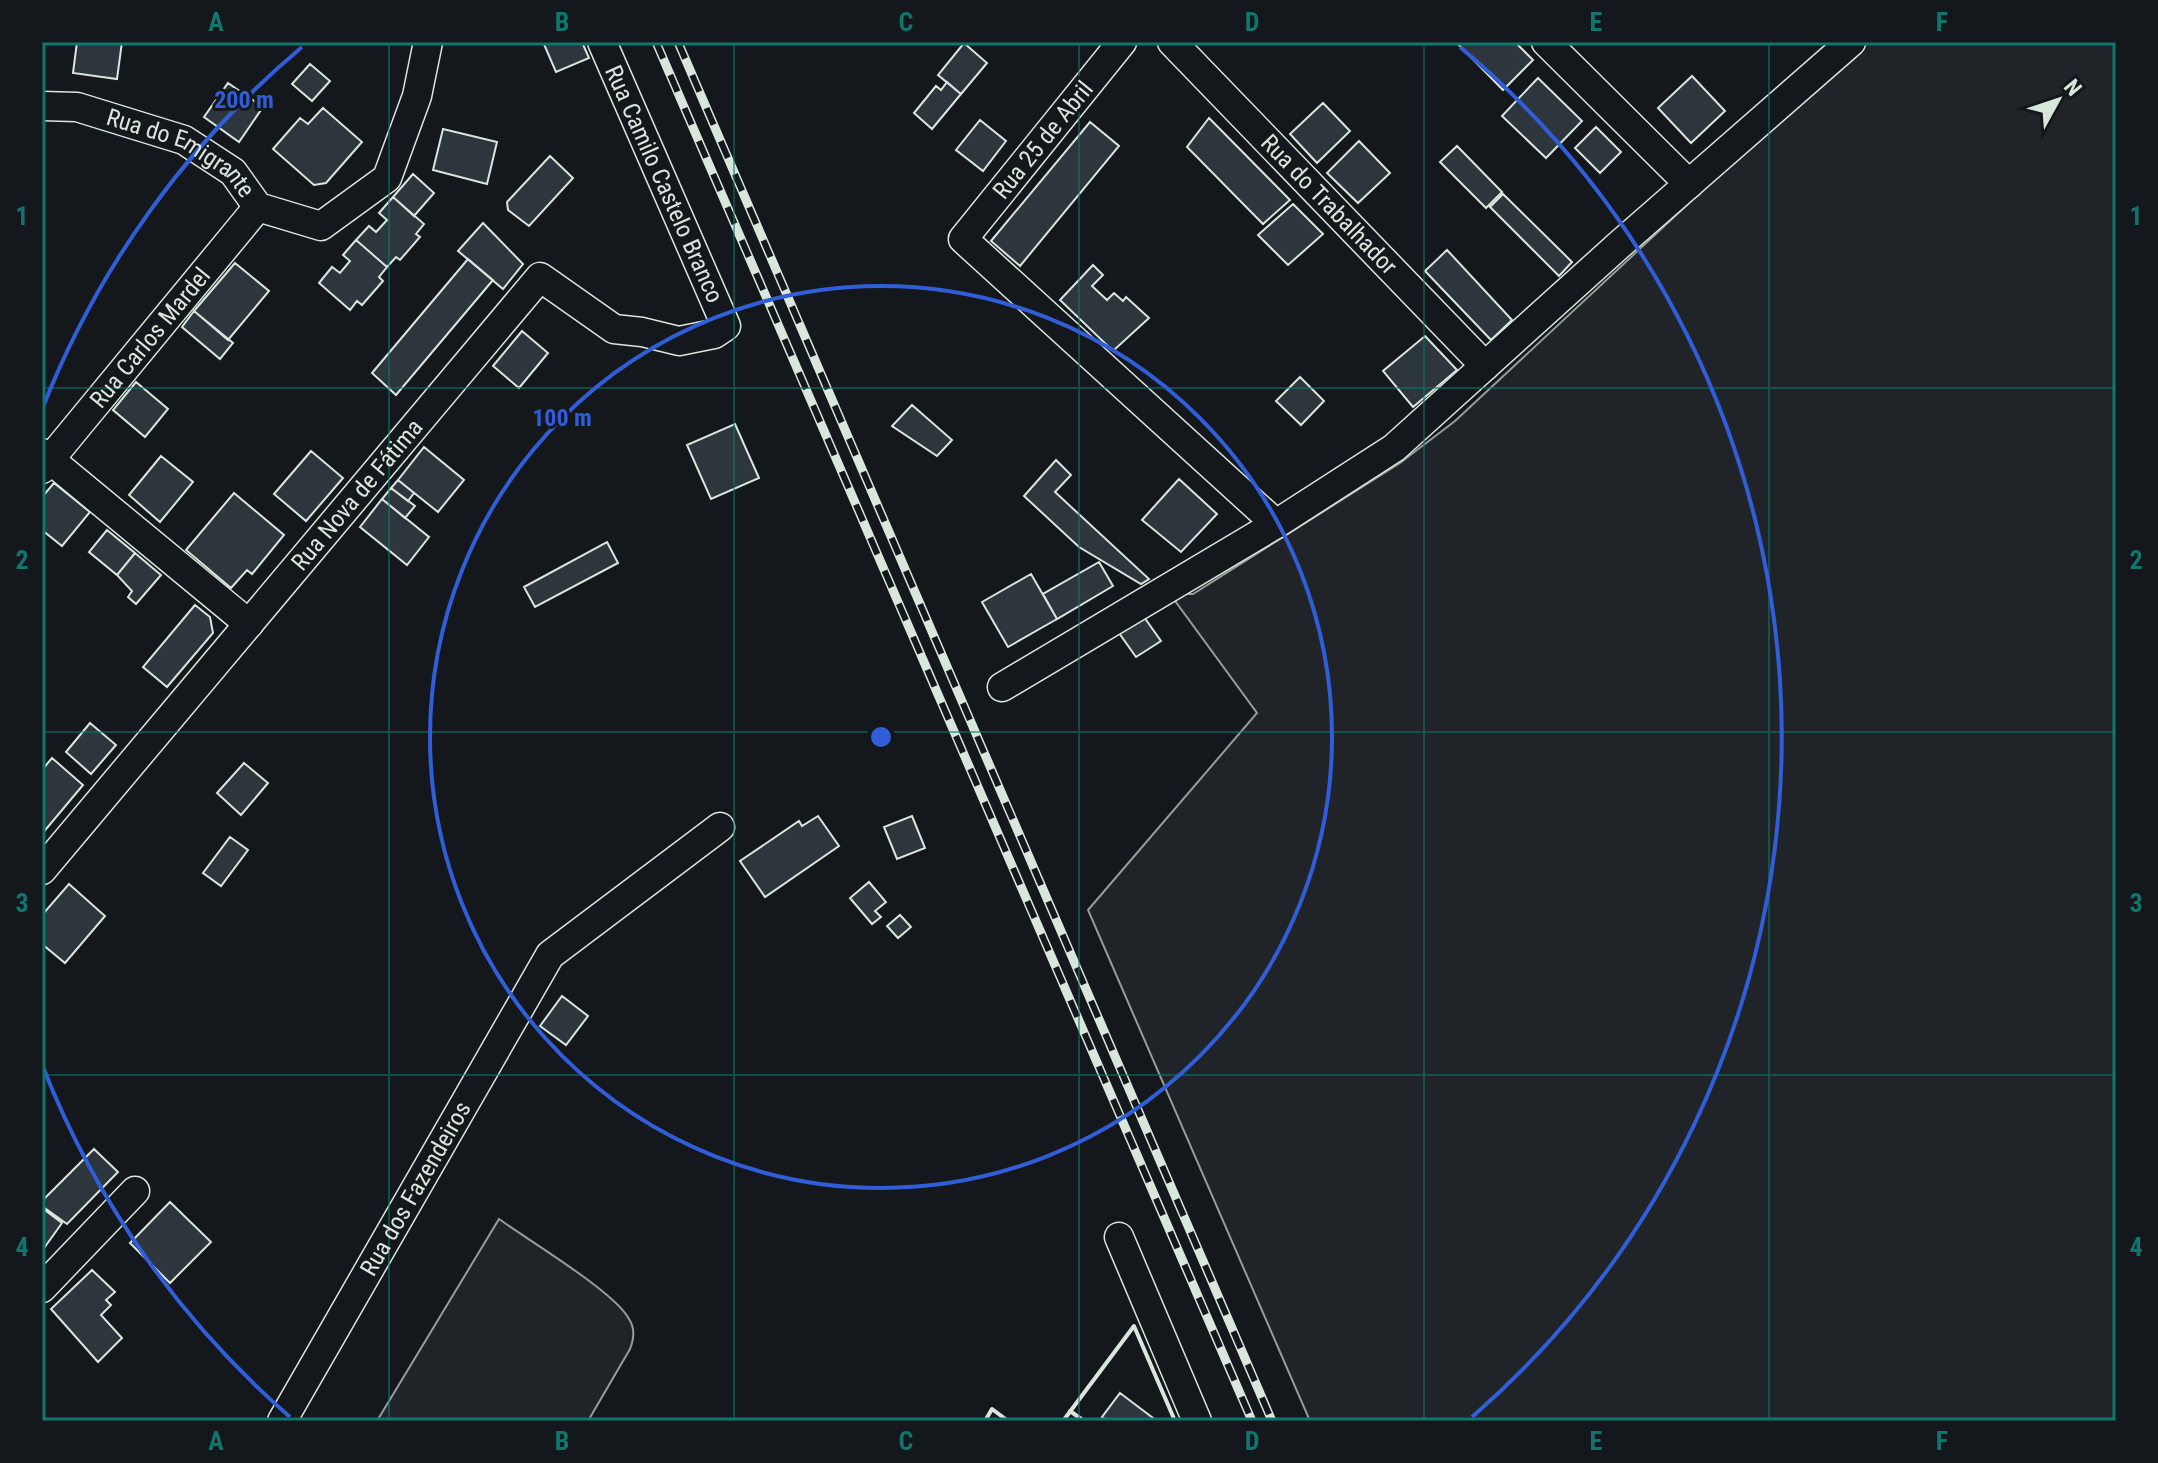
<svg xmlns="http://www.w3.org/2000/svg" width="2158" height="1463" font-family="'Roboto Condensed',sans-serif">
	<style>
		.green { fill: #202428; stroke: #939e99; stroke-width: 2 }
		.building { fill: #2c363c; stroke: #d8e6dc; stroke-width: 2 }
		.lines { fill: none; stroke-linecap: round; stroke-linejoin: round }
		.minor-casing { stroke: #d8e6dc; stroke-width: 31 }
		.minor { stroke: #14181c; stroke-width: 28 }
		.rail-casing { stroke: #d8e6dc; stroke-width: 9 }
		.rail { stroke: #14181c; stroke-width: 6; stroke-dasharray: 18; stroke-linecap: butt }
		.wall { stroke: #d8e6dc; stroke-width: 4 }
		.grid { fill: none; stroke: #0f766e; stroke-width: 2; stroke-opacity: 0.55 }
		.ring { fill: none; stroke: #305dd8; stroke-width: 4 }
		.labels { text-anchor: middle; dominant-baseline: central; stroke-width: 6; stroke-linejoin: round; paint-order: stroke }
		.street-label { font-size: 24px; fill: #d8e6dc; stroke: #14181c }
		.centre { fill: #305dd8; stroke: #14181c; stroke-width: 4 }
		.ring-label { font-size: 24px; text-anchor: middle; font-weight: bold; fill: #305dd8; stroke: #14181c; stroke-width: 6; stroke-linejoin: round; paint-order: stroke }
		.neatline { fill: none; stroke: #0f766e; stroke-width: 3 }
		.grid-label { font-size: 26px; text-anchor: middle; font-weight: bold; fill: #0f766e }
	</style>
	<rect width="100%" height="100%" fill="#14181c"/>
	<path class="green" d="M1862 42H2116V1421H1310L1088 910 1257 713 1170 594H1193L1400 463 1455 421Z
		M499 1219C528 1240 615 1292 629 1319 635 1328 634 1339 630 1349L588 1421H377Z"/>
	<path class="building" d="M77 42H122L117 79 73 73Z
		M543 42H582L589 58 556 72Z
		M1456 42H1515L1533 60 1503 90Z
		M964 43 987 63 961 94 938 75Z
		M310 64 330 81 312 101 292 84Z
		M1692 76 1725 111 1691 143 1658 108Z
		M1538 78 1582 121 1546 158 1502 116Z
		M947 82 961 94 932 129 914 113 936 86 941 90Z
		M228 83 263 107 239 142 204 117Z
		M1323 103 1350 131 1317 163 1290 134Z
		M323 108 362 142 326 183 314 185 273 149 300 118 308 124Z
		M1209 118 1290 200 1263 224 1187 147Z
		M980 120 1006 141 983 171 956 150Z
		M1090 122 1119 146 1020 266 991 241Z
		M1596 127 1621 152 1600 173 1575 148Z
		M443 129 497 142 487 184 433 170Z
		M1359 141 1390 173 1358 203 1327 173Z
		M1457 146 1502 192 1486 208 1440 162Z
		M550 156 573 178 529 226 508 210 507 202Z
		M413 174 434 193 414 216 393 197Z
		M1503 194 1572 262 1559 276 1490 207Z
		M393 197 424 224 416 234 420 237 400 260 396 257 387 267 356 240 369 226 376 232 387 220 379 213Z
		M1293 204 1323 234 1288 265 1258 235Z
		M483 223 523 264 503 289 458 251Z
		M356 240 387 267 379 277 383 281 362 305 357 301 350 310 319 283 332 267 340 273 350 261 343 255Z
		M1447 250 1512 320 1491 340 1425 271Z
		M468 259 493 280 396 395 372 373Z
		M235 263 269 291 228 340 194 311Z
		M1093 265 1103 275 1092 286 1107 300 1114 293 1123 301 1126 297 1149 318 1113 351 1060 300Z
		M194 311 233 343 220 359 182 327Z
		M522 331 548 353 519 388 493 366Z
		M1425 336 1457 370 1413 407 1383 371Z
		M1300 377 1324 401 1301 425 1276 401Z
		M136 382 168 409 145 437 113 410Z
		M912 405 952 440 937 456 892 426Z
		M735 424 759 478 711 499 687 445Z
		M424 447 464 480 438 512 398 480Z
		M311 451 343 478 306 521 274 494Z
		M161 456 193 482 160 522 129 495Z
		M1056 460 1071 475 1055 492 1149 579 1141 584 1079 547 1024 496Z
		M1179 479 1217 514 1181 552 1142 520Z
		M398 480 414 493 408 501 391 488Z
		M54 483 90 512 62 546 42 530V497Z
		M391 488 415 506 405 518 382 499Z
		M234 493 284 535 252 574 247 570 231 588 186 550Z
		M382 499 429 537 407 565 360 527Z
		M107 530 135 553 117 575 89 552Z
		M607 542 618 563 535 607 524 587Z
		M135 553 161 575 136 604 128 597 132 591 117 575Z
		M1099 562 1113 586 1057 619 1043 594Z
		M1031 574 1057 619 1008 647 982 602Z
		M195 605 210 617 213 633 167 687 143 667Z
		M1144 617 1161 641 1136 657 1119 633Z
		M90 723 116 745 91 774 66 752Z
		M52 758 83 785 42 834V770Z
		M244 763 268 783 241 815 217 793Z
		M818 816 839 846 765 897 740 861 799 821 802 826Z
		M912 816 925 848 897 859 884 827Z
		M230 837 248 850 221 886 203 873Z
		M869 882 886 902 875 911 881 917 872 924 850 898Z
		M69 884 105 916 65 963 42 944V915Z
		M900 915 911 927 898 938 887 926Z
		M562 996 588 1016 566 1045 540 1026Z
		M94 1149 118 1172 67 1224 42 1206V1201Z
		M170 1202 211 1242 170 1283 130 1243Z
		M42 1208 62 1223 42 1251Z
		M92 1270 115 1292 106 1300 111 1305 101 1315 122 1338 98 1362 51 1309Z
		M1120 1393 1157 1421H1108L1102 1417Z"/>
	<g class="lines">
		<defs>
			<g id="minor">
				<path d="M1122 42 963 239 1276 524"/>
				<path id="s1" d="M1172 42 1485 366"/>
				<path d="M1546 42 1689 184"/>
				<path id="s2" d="M42 106 77 107 184 140 233 172 258 207 321 226 387 178 417 96 428 42"/>
				<path d="M42 453 249 624"/>
				<path id="s3" d="M42 469 258 207"/>
				<path d="M1002 687 1276 524 1394 448 1619 245 1851 42"/>
				<path id="s4" d="M42 870 540 277 614 329 642 332 679 341 714 334 726 326 602 42"/>
				<path d="M1119 1237 1197 1421"/>
				<path d="M42 1288 135 1191"/>
				<path id="s5" d="M282 1421 550 955 720 827"/>
			</g>
		</defs>
		<use href="#minor" class="minor-casing"/>
		<use href="#minor" class="minor"/>
		<defs>
			<path id="rail" d="M656 42 1252 1421
				M678 42 1272 1421"/>
		</defs>
		<use href="#rail" class="rail-casing"/>
		<use href="#rail" class="rail"/>
		<path class="wall" d="M1070 1411 1084 1421
			M985 1421 992 1409 1008 1421
			M1063 1421 1134 1326 1175 1421"/>
	</g>
	<path class="grid" d="M389 42V1421M734 42V1421M1079 42V1421M1424 42V1421M1769 42V1421M42 388H2116M42 732H2116M42 1075H2116"/>
	<g class="ring">
		<circle cx="881" cy="737" r="451"/>
		<path d="M290 1417A901 901 0 0 1 43 1067M43 407A901 901 0 0 1 302 47M1460 47A901 901 0 0 1 1472 1417"/>
	</g>
	<g class="labels">
		<g class="street-label">
			<text transform="translate(1043 140) rotate(-51)">Rua 25 de Abril</text>
			<text stroke="none"><textPath href="#s2" startOffset="150">Rua do Emigrante</textPath></text>
			<text transform="translate(664 184) rotate(66)">Rua Camilo Castelo Branco</text>
			<text stroke="none"><textPath href="#s1" startOffset="226">Rua do Trabalhador</textPath></text>
			<text stroke="none"><textPath href="#s3" startOffset="170">Rua Carlos Mardel</textPath></text>
			<text stroke="none"><textPath href="#s4" startOffset="490">Rua Nova de Fátima</textPath></text>
			<text stroke="none"><textPath href="#s5" startOffset="268">Rua dos Fazendeiros</textPath></text>
		</g>
	</g>
	<circle cx="881" cy="737" r="12" class="centre"/>
	<g class="ring-label">
		<text x="244" y="108">200 m</text>
		<text x="562" y="426">100 m</text>
	</g>
	<rect width="2158" height="1463" fill="none" stroke="#14181c" stroke-width="88"/>
	<g transform="translate(2058 100) rotate(50)" stroke="#14181c" stroke-width="6" paint-order="stroke">
	<path d="M0-6L14 30L0 20L-14 30Z" fill="#d8e6dc"/>
	<text y="-12" font-size="22" font-weight="bold" text-anchor="middle" fill="#d8e6dc">N</text>
	</g>
	<rect x="44" y="44" width="2070" height="1375" class="neatline"/>
	<g class="grid-label">
		<text x="216" y="31">A</text>
		<text x="562" y="31">B</text>
		<text x="906" y="31">C</text>
		<text x="1252" y="31">D</text>
		<text x="1596" y="31">E</text>
		<text x="1942" y="31">F</text>
		<text x="22" y="225">1</text>
		<text x="2136" y="225">1</text>
		<text x="22" y="569">2</text>
		<text x="2136" y="569">2</text>
		<text x="22" y="912">3</text>
		<text x="2136" y="912">3</text>
		<text x="22" y="1256">4</text>
		<text x="2136" y="1256">4</text>
		<text x="216" y="1450">A</text>
		<text x="562" y="1450">B</text>
		<text x="906" y="1450">C</text>
		<text x="1252" y="1450">D</text>
		<text x="1596" y="1450">E</text>
		<text x="1942" y="1450">F</text>
	</g>
</svg>
